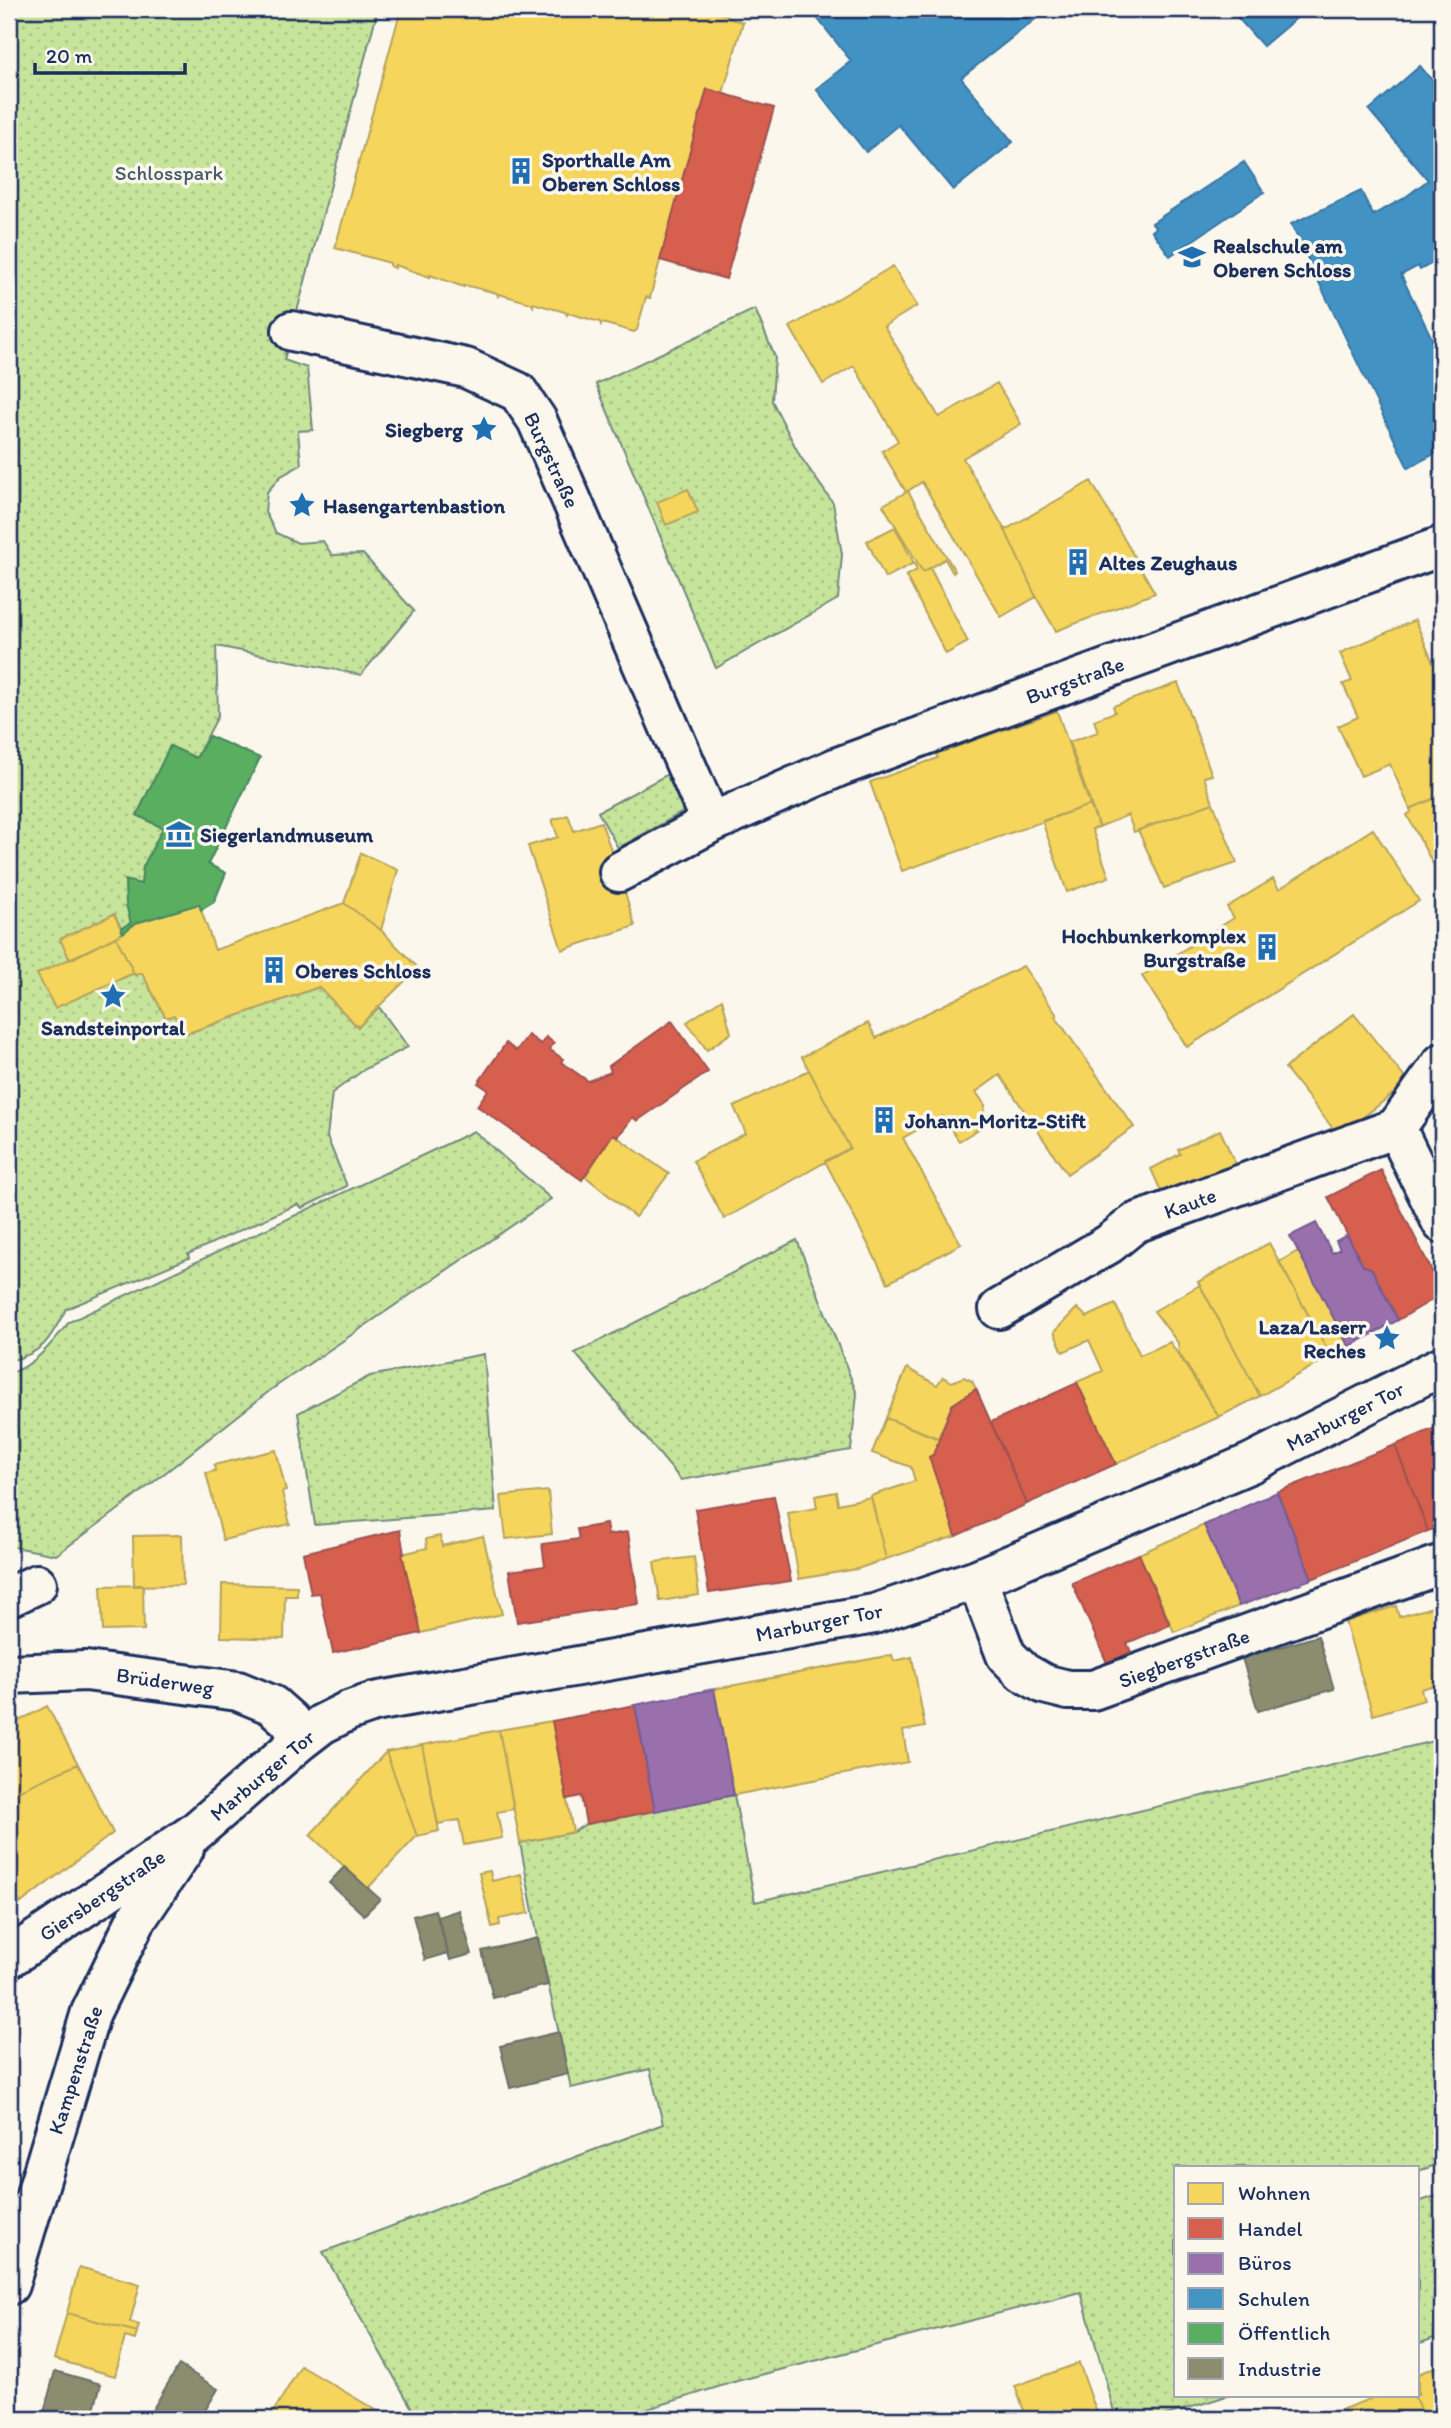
<svg xmlns="http://www.w3.org/2000/svg" width="1451" height="2428" font-family="Itim,sans-serif">
	<style>
		.green { fill: url(#green-dots); stroke: #718a7c; stroke-width: 2 }
		.homes { fill: #f6d55c; stroke: #b4a35d; stroke-width: 2 }
		.shops { fill: #d6604d; stroke: #9e5152; stroke-width: 2 }
		.offices { fill: #9970ab; stroke: #735c94; stroke-width: 2 }
		.schools { fill: #4393c3; stroke: #3775a5; stroke-width: 2 }
		.public { fill: #5aae61; stroke: #478860; stroke-width: 2 }
		.industry { fill: #8c8c6e; stroke: #6a7069; stroke-width: 2 }
		.lines { fill: none; stroke-linecap: round; stroke-linejoin: round }
		.minor-casing { stroke: #1b2f5e; stroke-width: 44 }
		.minor { stroke: #fbf7ec; stroke-width: 38 }
		.labels { text-anchor: middle; dominant-baseline: central; stroke-width: 7; stroke-linejoin: round; paint-order: stroke }
		.poi-label { font-size: 21px; font-weight: bold; fill: #1b2f5e; stroke: #fbf7ec; text-anchor: start }
		.park-label { font-size: 21px; fill: #465c6d; stroke: #fbf7ec }
		.street-label { font-size: 21px; fill: #1b2f5e; stroke: #fbf7ec }
	</style>
	<defs>
		<pattern id="green-dots" width="8" height="8" patternUnits="userSpaceOnUse" patternTransform="scale(1.75)"><rect width="8" height="8" fill="#c7e49b"/><path d="M2 2h.1M6 6h.1" fill="none" stroke="#aac488" stroke-width="1.8" stroke-linecap="round"/></pattern>
	</defs>
	<rect width="100%" height="100%" fill="#fbf7ec"/>
	<filter id="ink" filterUnits="userSpaceOnUse"><feTurbulence type="fractalNoise" baseFrequency=".0143" numOctaves="2"/><feDisplacementMap in="SourceGraphic" scale="14" xChannelSelector="R" yChannelSelector="G"/><feConvolveMatrix kernelMatrix="1 2 1 2 8 2 1 2 1" color-interpolation-filters="sRGB"/></filter>
	<g filter="url(#ink)">
		<path class="green" d="M9 9H378L284 360 307 368 313 430 298 431 301 465 281 476 267 492 265 512 276 533 298 543 323 541 332 555 363 554 414 611 361 675 216 646 218 716 196 758 170 746 137 815 163 828 143 867 141 884 125 881 126 904 131 923 121 928 114 914 61 939 70 960 74 999 134 973 135 975 142 973 166 1018 174 1015 185 1034 319 987 358 1027 379 1007 408 1047 365 1069 332 1093 327 1137 347 1186 302 1208 298 1204 188 1254 189 1258 66 1309C50 1338 45 1353 9 1361Z
			M755 309 775 357 772 401 800 456 833 503 842 554 838 599 716 668 596 384Z
			M668 774 688 809 618 848 598 812Z
			M474 1131 551 1199 272 1389 114 1513 56 1555 9 1546V1373C33 1368 54 1341 69 1322Z
			M797 1240 857 1394 851 1450 681 1480 575 1353Z
			M484 1354 496 1511 315 1525 298 1413 370 1376Z
			M1442 1739V2163L1418 2171V2167H1176V2395H1230L1154 2419H1116L1081 2292 737 2381 616 2419H418L323 2252 663 2124 650 2069 571 2088 538 1938 520 1843 573 1832 586 1824 734 1795 755 1902Z
			M1442 2194V2335L1418 2344V2202Z"/>
		<path class="homes" d="M401 9H696L728 15 727 18 743 22 723 93 707 89 655 279 650 298 646 297 637 330 634 332 602 323 601 325 600 322 568 313 567 315 565 312 533 303V306L531 303 499 294 498 296 497 293 464 285V287L430 275V277L395 265V268L390 266V263L335 248Z
			M893 266 917 306 884 326 939 417 997 383 1021 424 963 458 1005 530 1036 597 1001 617 922 482 906 492 882 451 898 441 854 366 823 384 790 327Z
			M1091 481 1155 593 1056 631 1036 597 1005 530Z
			M688 489 698 512 666 525 657 502Z
			M908 491 955 571 953 573 945 559 923 572 883 505Z
			M895 527 914 563 885 578 867 541Z
			M917 562 923 572 930 568 968 642 946 654 906 576 917 570 914 564Z
			M1415 620 1442 684V795L1410 809 1390 764 1361 776 1338 726 1358 717 1343 684 1352 681 1340 653Z
			M1178 683 1212 775 1204 777 1213 803 1134 832 1128 815 1099 827 1069 742 1098 732 1094 720 1115 712 1113 706Z
			M1057 711 1090 805 902 871 870 782 938 758 936 754Z
			M1442 795V881L1407 815 1411 812 1410 809Z
			M1213 803 1237 863 1164 888 1138 830Z
			M1090 805 1099 827 1092 829 1109 877 1067 892 1042 821Z
			M568 815 574 831 601 822 619 872 635 926 562 950 528 846 558 837 552 820Z
			M1373 829 1419 901 1187 1047 1142 976 1234 918 1227 907 1273 879 1279 889Z
			M361 853 398 870 381 930 344 903Z
			M344 903 381 930 418 968 358 1027 319 987 185 1034 174 1015 166 1018 142 973 135 975 116 937 136 923 199 904 215 950Z
			M114 914 123 933 70 960 60 939Z
			M116 937 134 973 55 1008 37 974Z
			M1023 966 1057 1015 1055 1016 1134 1127 1067 1174 1000 1075 976 1092 985 1105 982 1127 959 1141 942 1116 903 1138 961 1244 888 1283 825 1161 850 1148 802 1057 868 1023 876 1038Z
			M722 999 731 1033 707 1050 687 1022Z
			M1354 1014 1408 1082 1339 1136 1285 1068Z
			M809 1070 850 1148 724 1219 693 1161 746 1133 734 1107Z
			M1220 1130 1239 1172 1165 1200 1151 1169 1180 1154 1178 1150Z
			M613 1134 669 1174 635 1217 585 1176Z
			M1269 1243 1331 1356 1260 1396 1198 1282Z
			M1298 1251 1349 1347 1331 1356 1279 1262Z
			M1200 1285 1260 1396 1219 1417 1179 1353 1178 1343 1154 1311Z
			M1115 1304 1140 1355 1170 1342 1219 1417 1116 1464 1077 1382 1103 1371 1089 1340 1063 1352 1054 1332 1077 1308 1087 1317Z
			M907 1368 937 1385 943 1377 952 1382 964 1377 972 1381 976 1389 952 1405 938 1438 886 1418Z
			M886 1418 939 1439 933 1455 929 1457 956 1536 886 1559 871 1496 915 1481 911 1467 872 1453Z
			M276 1450 286 1491 282 1492 290 1524 223 1540 206 1473 215 1471 214 1465Z
			M548 1491 552 1534 506 1539 501 1496Z
			M836 1492 838 1504 871 1497 886 1559 857 1569 799 1579 788 1513 817 1508 815 1496Z
			M1204 1525 1239 1606 1174 1632 1139 1554Z
			M182 1535 183 1585 134 1586 133 1536Z
			M440 1536 442 1546 483 1536 502 1614 421 1633 402 1554 427 1548 426 1539Z
			M694 1557 699 1595 660 1601 654 1562Z
			M222 1584 297 1586V1596H285L284 1639 221 1637Z
			M143 1585 144 1630 103 1631 101 1586Z
			M1442 1604V1683L1421 1689 1424 1700 1373 1715 1345 1622 1396 1606 1399 1617Z
			M892 1655 894 1661 912 1657 925 1727 903 1731 908 1762 734 1795 714 1689Z
			M47 1706 78 1764 9 1795V1726Z
			M552 1721 573 1832 520 1843 499 1730Z
			M499 1730 514 1809 497 1812 502 1838 464 1845 459 1820 438 1824 422 1745Z
			M422 1745 439 1831 417 1836 386 1752Z
			M386 1752 417 1836 368 1888 310 1835Z
			M78 1764 113 1833 21 1903 9 1886V1841L17 1837 9 1819V1795Z
			M490 1871 492 1881 521 1874 529 1913 499 1919 500 1925 492 1927 479 1873Z
			M9 1886 21 1903 9 1913Z
			M79 2267 140 2284 130 2322 139 2325 137 2332 67 2313Z
			M67 2313 137 2332 135 2340 125 2337 115 2376 54 2359Z
			M1079 2363 1099 2419H1027L1015 2386Z
			M1442 2364V2419H1424L1414 2395H1418V2374Z
			M301 2366 391 2419H269Z
			M1380 2395H1414L1424 2419H1323L1322 2417Z"/>
		<path class="shops" d="M707 89 774 108 726 279 660 260Z
			M672 1021 708 1072 637 1121 633 1117 618 1137 613 1134 582 1180 477 1106 488 1090 478 1083 506 1043 516 1051 528 1035 541 1044 546 1037 554 1043 549 1049 563 1059 561 1062 588 1081 611 1072 609 1066Z
			M1381 1170 1442 1291V1294L1398 1320 1371 1268 1363 1266 1328 1197Z
			M1077 1383 1116 1464 1027 1504 991 1422Z
			M976 1389 1027 1504 956 1536 929 1457 933 1455 952 1405Z
			M1442 1425V1526L1428 1531 1395 1445Z
			M1395 1445 1428 1531 1312 1579 1277 1492Z
			M774 1496 791 1581 709 1593 695 1509Z
			M606 1524 608 1535 628 1532 639 1604 517 1622 509 1571 545 1566 542 1544 579 1539 577 1529Z
			M400 1530 404 1554H402L421 1633 333 1653 320 1593 311 1594 303 1553Z
			M1139 1554 1170 1625 1127 1643 1131 1652 1107 1663 1072 1583Z
			M635 1705 655 1811 586 1824 581 1796 567 1799 552 1721Z"/>
		<path class="offices" d="M1316 1223 1332 1253 1340 1249 1336 1241 1347 1235 1363 1266 1371 1268 1398 1320 1349 1347 1290 1236Z
			M1277 1492 1312 1579 1239 1606 1204 1525Z
			M714 1689 734 1795 655 1811 635 1705Z"/>
		<path class="schools" d="M810 9H906L912 16 921 9H1048L961 78 1013 142 953 190 899 125 866 152 816 89 851 61Z
			M1230 9H1307L1263 46Z
			M1420 66 1442 92V258L1420 270 1418 266 1401 275 1442 359V450L1408 468 1291 224 1361 191 1373 215 1403 199 1428 180 1369 110Z
			M1244 162 1264 192 1170 256 1152 231 1156 228 1152 223Z"/>
		<path class="public" d="M209 736 260 758 208 864 226 873 214 902 201 910 199 904 136 923 123 933 121 928 131 923 126 904 125 880 141 884 143 867 163 828 137 815 170 746 196 758Z"/>
		<path class="industry" d="M1318 1636 1334 1689 1258 1711 1242 1658Z
			M344 1867 380 1899 364 1915 329 1883Z
			M435 1910 448 1953 425 1960 413 1916Z
			M459 1910 472 1954 450 1960 438 1917Z
			M538 1938 548 1985 493 1998 482 1951Z
			M559 2032 568 2074 510 2088 500 2046Z
			M179 2365 218 2389 200 2419H147Z
			M55 2371 101 2384 91 2419H67L44 2412Z"/>
		<g class="lines">
			<defs>
				<path id="minor" d="M292 331 466 368 518 392 537 420 711 823
					M619 872 711 823 838 767 1442 546
					M1442 1063 1396 1128 1442 1223
					M999 1309 1109 1244 1135 1223 1396 1128
					M977 1579 1006 1655 1023 1672 1044 1684 1068 1690H1093L1442 1564
					M9 1597 37 1584
					M9 1674 86 1671 238 1691 272 1705 290 1721 300 1741
					M9 1958 194 1833 300 1741 322 1724 348 1711 374 1702 402 1697 874 1614 977 1579 1251 1463 1442 1366
					M9 2285 91 2012 136 1920 184 1849"/>
			</defs>
			<use href="#minor" class="minor-casing"/>
			<use href="#minor" class="minor"/>
		</g>
	</g>
	<defs>
		<symbol id="building-bare" viewBox="-9 -9 18 18"><path d="M-4-6H4V6H1V3H-1V6H-4ZM-2.5-4.3h1.7v1.8h-1.7ZM.8-4.3h1.7v1.8H.8ZM-2.5-1h1.7V.8h-1.7ZM.8-1h1.7V.8H.8Z" fill="#1f6fb2" stroke="#fbf7ec" stroke-width="2.5" paint-order="stroke"/></symbol>
		<symbol id="school-bare" viewBox="-9 -9 18 18"><path d="M0-5L7-2L0 1L-7-2ZM-4 1L0 2.5L4 1V4Q0 6-4 4Z" fill="#1f6fb2" stroke="#fbf7ec" stroke-width="2.5" paint-order="stroke"/></symbol>
		<symbol id="sight-bare" viewBox="-9 -9 18 18"><path d="M0-6L1.8-2.2L6-1.7L2.9 1.2L3.7 5.4L0 3.3L-3.7 5.4L-2.9 1.2L-6-1.7L-1.8-2.2Z" fill="#1f6fb2" stroke="#fbf7ec" stroke-width="2.5" paint-order="stroke"/></symbol>
		<symbol id="museum-bare" viewBox="-9 -9 18 18"><path d="M0-6L6-3V-2H-6V-3ZM-5-1h2V3h-2ZM-1-1h2V3h-2ZM3-1h2V3H3ZM-6 4H6V6H-6Z" fill="#1f6fb2" stroke="#fbf7ec" stroke-width="2.5" paint-order="stroke"/></symbol>
	</defs>
	<g fill-rule="evenodd">
		<use href="#building-bare" x="502" y="152" width="38" height="38"/>
		<use href="#school-bare" x="1173" y="238" width="38" height="38"/>
		<use href="#sight-bare" x="465" y="410" width="38" height="38"/>
		<use href="#sight-bare" x="283" y="486" width="38" height="38"/>
		<use href="#building-bare" x="1059" y="543" width="38" height="38"/>
		<use href="#museum-bare" x="160" y="815" width="38" height="38"/>
		<use href="#building-bare" x="1248" y="928" width="38" height="38"/>
		<use href="#building-bare" x="255" y="951" width="38" height="38"/>
		<use href="#sight-bare" x="94" y="977" width="38" height="38"/>
		<use href="#building-bare" x="865" y="1101" width="38" height="38"/>
		<use href="#sight-bare" x="1368" y="1319" width="38" height="38"/>
	</g>
	<g class="labels">
		<g class="poi-label">
			<text x="542" y="159">Sporthalle Am<tspan x="542" dy="24">Oberen Schloss</tspan></text>
			<text x="1213" y="245">Realschule am<tspan x="1213" dy="24">Oberen Schloss</tspan></text>
			<text x="463" y="429" text-anchor="end">Siegberg</text>
			<text x="323" y="505">Hasengartenbastion</text>
			<text x="1099" y="562">Altes Zeughaus</text>
			<text x="200" y="834">Siegerlandmuseum</text>
			<text x="1246" y="935" text-anchor="end">Hochbunkerkomplex<tspan x="1246" dy="24">Burgstraße</tspan></text>
			<text x="295" y="970">Oberes Schloss</text>
			<text x="113" y="1027" text-anchor="middle">Sandsteinportal</text>
			<text x="905" y="1120">Johann-Moritz-Stift</text>
			<text x="1366" y="1326" text-anchor="end">Laza/Laserr<tspan x="1366" dy="24">Reches</tspan></text>
		</g>
		<g class="park-label">
			<text x="169" y="172">Schlosspark</text>
		</g>
		<g class="street-label">
			<text transform="translate(552 460) rotate(65)">Burgstraße</text>
			<text transform="translate(1075 680) rotate(-20)">Burgstraße</text>
			<text transform="translate(1190 1203) rotate(-20)">Kaute</text>
			<text transform="translate(1345 1416) rotate(-27)">Marburger Tor</text>
			<text transform="translate(819 1622) rotate(-11)">Marburger Tor</text>
			<text transform="translate(1184 1658) rotate(-20)">Siegbergstraße</text>
			<text transform="translate(165 1681) rotate(8)">Brüderweg</text>
			<text transform="translate(262 1775) rotate(-40)">Marburger Tor</text>
			<text transform="translate(102 1895) rotate(-34)">Giersbergstraße</text>
			<text transform="translate(75 2070) rotate(-72)">Kampenstraße</text>
		</g>
	</g>
	<rect width="1451" height="2428" fill="none" stroke="#fbf7ec" stroke-width="35"/>
	<rect x="18" y="18" width="1416" height="2393" fill="none" stroke="#1b2f5e" stroke-width="2.5" filter="url(#ink)"/>
	<rect x="1174" y="2166" width="245" height="231" fill="#fbf7ec" stroke="#a1a7b3" stroke-width="2"/>
	<rect x="1188" y="2183" width="35" height="21" fill="#f6d55c" stroke="#a1a7b3" stroke-width="2"/>
	<text x="1238" y="2200" font-size="21" fill="#1b2f5e">Wohnen</text>
	<rect x="1188" y="2218" width="35" height="21" fill="#d6604d" stroke="#a1a7b3" stroke-width="2"/>
	<text x="1238" y="2236" font-size="21" fill="#1b2f5e">Handel</text>
	<rect x="1188" y="2253" width="35" height="21" fill="#9970ab" stroke="#a1a7b3" stroke-width="2"/>
	<text x="1238" y="2270" font-size="21" fill="#1b2f5e">Büros</text>
	<rect x="1188" y="2288" width="35" height="21" fill="#4393c3" stroke="#a1a7b3" stroke-width="2"/>
	<text x="1238" y="2306" font-size="21" fill="#1b2f5e">Schulen</text>
	<rect x="1188" y="2323" width="35" height="21" fill="#5aae61" stroke="#a1a7b3" stroke-width="2"/>
	<text x="1238" y="2340" font-size="21" fill="#1b2f5e">Öffentlich</text>
	<rect x="1188" y="2358" width="35" height="21" fill="#8c8c6e" stroke="#a1a7b3" stroke-width="2"/>
	<text x="1238" y="2376" font-size="21" fill="#1b2f5e">Industrie</text>
	<path d="M35 63v10h150v-10" fill="none" stroke="#1b2f5e" stroke-width="3.5"/>
	<text x="46" y="63" font-size="21" fill="#1b2f5e" stroke="#fbf7ec" stroke-width="5" paint-order="stroke">20 m</text>
</svg>
